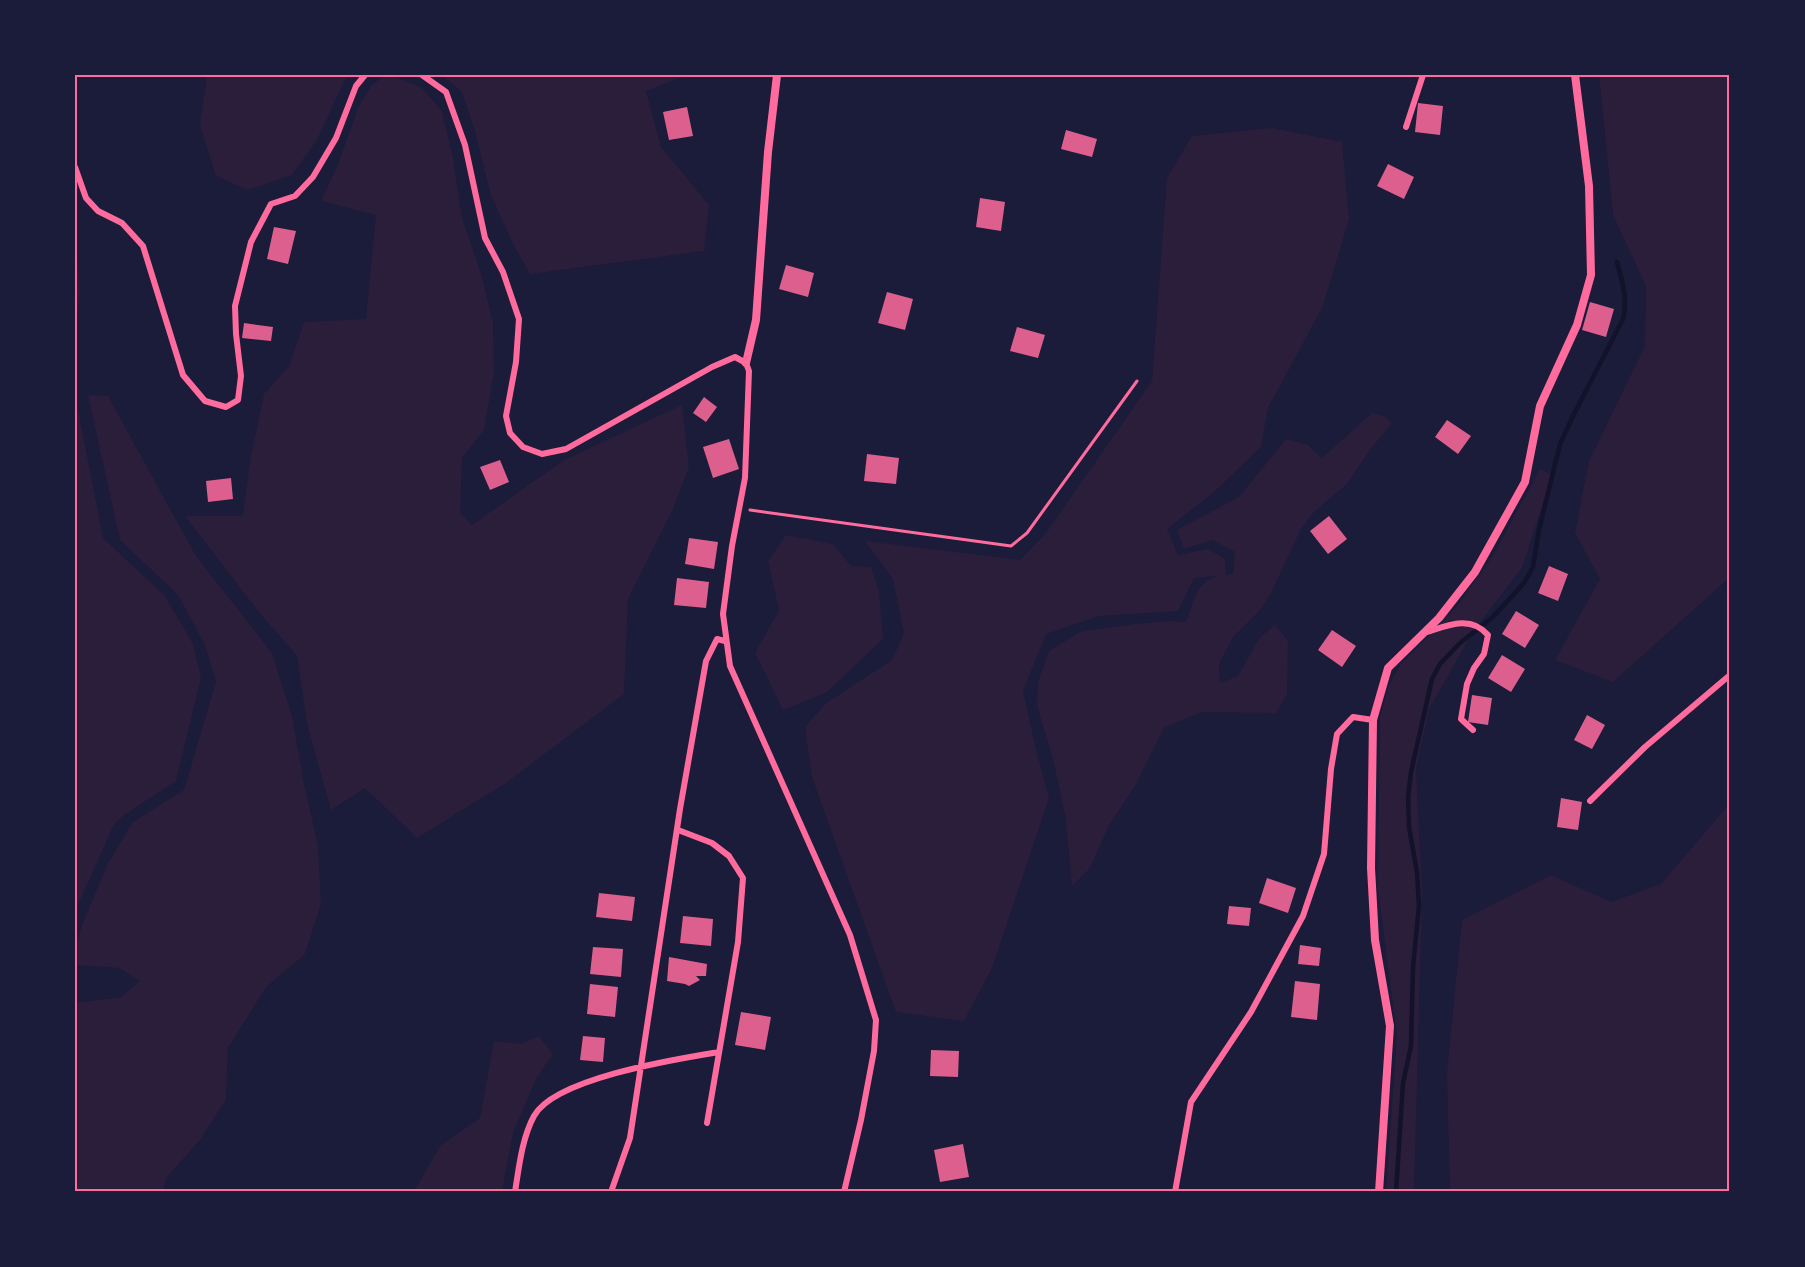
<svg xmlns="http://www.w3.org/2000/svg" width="1805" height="1267" font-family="'Public Sans',sans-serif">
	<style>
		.green { fill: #2a1e3b }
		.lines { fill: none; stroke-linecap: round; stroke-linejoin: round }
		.stream { stroke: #12122b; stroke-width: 4.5 }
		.building { fill: #dd5f8e }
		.path { stroke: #ff6b9d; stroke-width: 3 }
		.minor { stroke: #ff6b9d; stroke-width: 6 }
		.tertiary { stroke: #ff6b9d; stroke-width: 8 }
		.neatline { fill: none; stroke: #ff6b9d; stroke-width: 2 }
	</style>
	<rect width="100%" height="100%" fill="#1b1b3a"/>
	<path class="green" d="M207 75H349L345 79 317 140 292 175 248 190 216 176 200 126Z
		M385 75H392L422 88 442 111 453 158 462 218 481 273 493 323 494 372 484 430 462 458 460 513 472 525 564 460 682 405 689 467 673 509 628 599 624 694 506 783 417 838 365 788 331 810 307 724 297 656 258 611 185 516H243L251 456 264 394 289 366 304 322 366 319 376 215 321 201 338 164 359 106 371 86Z
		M442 75H687L646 91 661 147 709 205 704 251 530 274 511 240 490 193 475 131 462 92Z
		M1599 75H1730V577L1613 682 1555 660 1600 579 1575 533 1589 461 1645 346 1646 286 1613 215Z
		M1272 128 1342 142 1349 219 1323 306 1268 408 1261 447 1213 493 1167 529 1178 555 1208 549 1225 559 1226 575 1233 574 1235 552 1212 540 1184 549 1177 530 1239 497 1286 439 1308 445 1322 458 1372 413 1384 416 1392 423 1370 450 1347 484 1314 512 1301 529 1271 593 1259 611 1233 637 1219 664 1220 683 1238 676 1260 637 1275 625 1288 641 1287 694 1276 713 1201 712 1164 728 1136 784 1108 827 1090 868 1072 886 1065 814 1053 759 1037 705 1038 682 1049 651 1080 632 1134 624 1169 621 1186 622C1193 604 1196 582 1217 576L1194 578 1178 611 1099 616 1046 634 1023 691 1037 754 1049 798 992 968 964 1021 896 1012 812 777 805 727 825 704 892 660 904 633 893 579 865 541 1020 560 1046 533 1152 381 1167 178 1192 136Z
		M75 222 80 292 75 339Z
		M75 393 103 538 165 596 193 644 201 678 176 781 124 815 114 824 75 912Z
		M88 395 108 396 196 556 272 653 292 716 304 784 318 845 321 904 305 954 266 987 228 1048 226 1100 199 1141 167 1177 163 1192H75V1003L121 997 140 981 119 968 75 965V947L83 923 107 865 133 822 184 790 216 682 205 645 178 595 120 540Z
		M1540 469 1552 475 1522 568 1474 630 1429 709 1416 769 1422 895 1414 1192H1386L1397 1036 1378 888 1380 716 1389 685 1401 664 1458 605 1494 554Z
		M786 535 833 544 851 566 871 567 879 591 883 639 827 692 783 710 755 653 779 610 768 561Z
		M1730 803V1192H1450L1447 1072 1462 920 1551 875 1611 902 1661 884Z
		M539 1036 553 1054 537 1077 513 1133 502 1192H414L440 1146 480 1118 494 1041 521 1044Z"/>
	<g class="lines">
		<path class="stream" d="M1396 1192 1403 1083 1411 1046 1413 967 1419 906 1417 872 1409 827 1408 797 1411 772 1432 679 1440 664 1460 643 1493 617 1524 583 1533 567 1539 530 1560 444 1574 414 1623 319C1628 299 1622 281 1617 262"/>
	</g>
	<path class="building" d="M1418 103 1443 106 1440 135 1415 132Z
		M687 107 693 136 669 140 663 112Z
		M1066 130 1097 139 1092 157 1061 149Z
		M1388 164 1414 177 1404 199 1377 186Z
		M980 198 1005 202 1001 231 976 227Z
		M274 227 296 231 288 264 267 259Z
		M786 265 814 273 808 297 779 289Z
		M887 292 913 299 905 330 878 323Z
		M1590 302 1614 309 1606 337 1582 330Z
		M244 323 273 327 271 341 242 338Z
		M1017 327 1045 335 1038 358 1010 351Z
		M704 397 717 407 706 422 693 413Z
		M1447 420 1471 436 1458 454 1435 437Z
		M729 439 739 469 713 478 703 447Z
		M867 454 899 458 896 484 864 481Z
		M500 460 509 482 490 490 480 467Z
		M231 478 233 499 208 502 206 481Z
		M1329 516 1347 539 1328 554 1310 531Z
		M689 538 718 542 714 569 685 564Z
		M1549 566 1568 574 1558 601 1538 593Z
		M677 578 709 582 706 608 674 605Z
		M1516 611 1539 625 1525 648 1502 634Z
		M1332 630 1356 646 1342 667 1318 650Z
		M1502 655 1525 669 1511 692 1488 678Z
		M1472 695 1492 698 1488 725 1468 722Z
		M1587 715 1605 725 1592 749 1574 740Z
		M1561 798 1582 802 1578 830 1557 827Z
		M1267 878 1296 888 1288 913 1259 903Z
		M599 893 635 897 632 921 596 917Z
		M1229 906 1251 908 1249 926 1227 924Z
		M683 916 713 919 711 946 680 943Z
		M1300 945 1321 948 1319 966 1298 964Z
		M593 947 623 949 621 977 590 974Z
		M669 957 707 964 706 976H696L700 980 689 986 685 984 667 981Z
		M1295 981 1320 984 1317 1020 1291 1017Z
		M590 984 618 987 615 1017 587 1014Z
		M741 1012 771 1017 765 1050 735 1045Z
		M583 1036 605 1038 603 1062 580 1060Z
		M931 1050 959 1051 958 1077 930 1076Z
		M963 1144 969 1177 940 1182 934 1150Z"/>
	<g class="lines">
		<path class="path" d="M750 510 1011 546 1027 533 1137 381"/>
		<path class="minor" d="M422 75 446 92 465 145 485 238 503 272 519 319 516 362 506 416 510 433 523 447 542 454 566 449 712 367 735 357 746 363 749 371 745 478 732 546 723 614 730 666 850 935 876 1020 874 1051 861 1120 844 1192
			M1406 127 1423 75
			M75 167 86 198 98 211 122 223 143 246 183 375 205 401 226 407 238 400 241 376 236 334 235 306 251 242 271 204 295 196 313 177 336 138 356 86 365 75
			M1427 632C1448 625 1471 615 1488 635L1484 654 1474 668 1467 684 1461 719 1473 730
			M1590 801 1645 747 1730 675
			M678 830 712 843 729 856 743 878 738 942 707 1123
			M515 1192C519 1167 522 1138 534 1116 555 1078 677 1059 719 1052
			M611 1192 630 1138 680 809 706 661 717 639 725 641
			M1175 1192 1191 1102 1251 1012 1303 916 1324 854 1331 769 1337 734 1353 717 1373 720"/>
		<path class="tertiary" d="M746 363 756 320 768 152 777 75
			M1379 1192 1390 1026 1375 940 1371 868 1373 720 1388 668 1439 618 1475 572 1525 482 1540 406 1577 325 1591 275 1589 186 1575 75"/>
	</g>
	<rect width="1805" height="1267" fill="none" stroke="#1b1b3a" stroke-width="153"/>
	<rect x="76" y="76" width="1652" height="1114" class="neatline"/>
</svg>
